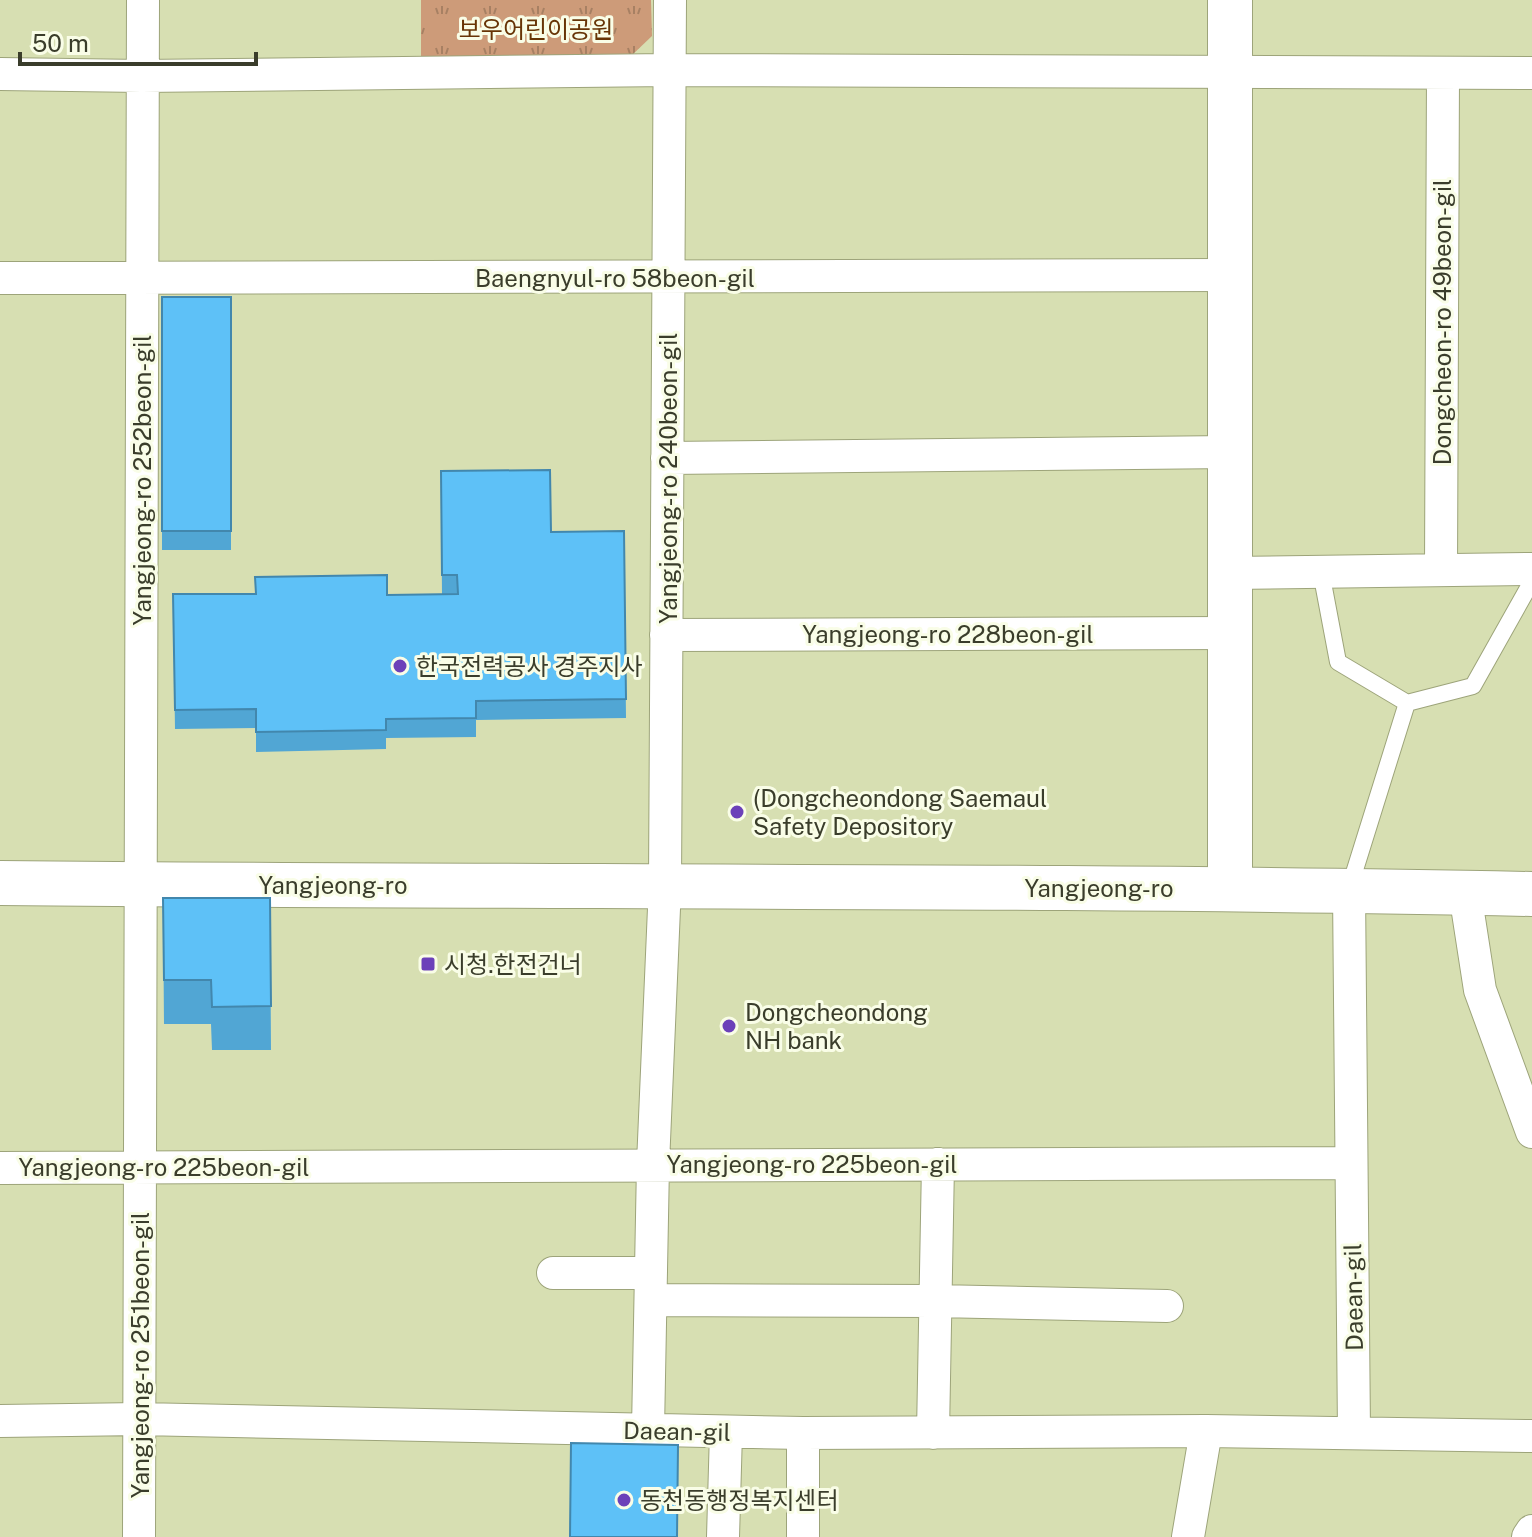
<svg xmlns="http://www.w3.org/2000/svg" width="1532" height="1537" font-family="'Public Sans','Noto Sans KR',sans-serif">
	<style>
		.park { fill: url(#park-tufts) }
		.lines { fill: none; stroke-linecap: round; stroke-linejoin: round }
		.lane-casing { stroke: #9da47a; stroke-width: 18 }
		.street-casing { stroke: #9da47a; stroke-width: 34 }
		.secondary-casing { stroke: #9da47a; stroke-width: 46 }
		.lane { stroke: #fff; stroke-width: 16 }
		.street { stroke: #fff; stroke-width: 32 }
		.secondary { stroke: #fff; stroke-width: 44 }
		.wall { fill: #51a6d4 }
		.building { fill: #5ec1f7; stroke: #4287ad; stroke-width: 2 }
		.poi-dot { fill: #6c41b9; stroke: #f9fde7; stroke-width: 3 }
		.labels { text-anchor: middle; dominant-baseline: central; stroke-width: 6; stroke-linejoin: round; paint-order: stroke }
		.park-label { font-size: 24px; fill: #673406; stroke: #f9fde7 }
		.street-label { font-size: 24px; fill: #3a3d2b; stroke: #f9fde7 }
		.poi-label { font-size: 24px; fill: #3a3d2b; stroke: #f9fde7; text-anchor: start }
	</style>
	<defs>
		<pattern id="park-tufts" width="24" height="20" patternUnits="userSpaceOnUse" patternTransform="scale(2)"><rect width="24" height="20" fill="#cd9b79"/><path d="M3 7l-1-3M5 7V3M7 7l1-3M15 17l-1-3M17 17v-4M19 17l1-3" fill="none" stroke="#a78063"/></pattern>
	</defs>
	<rect width="100%" height="100%" fill="#d7dfb2"/>
	<path class="park" d="M421 0H651L652 36 630 57 421 58Z"/>
	<g class="lines">
		<defs>
			<path id="lane" d="M1321 572 1338 662 1407 703
				M1349 889 1407 703 1473 686 1532 581"/>
			<path id="street" d="M0 74 142 76 669 70 1532 73
				M0 278 1230 275
				M667 458 1230 452
				M1441 570 1443 73
				M1230 573 1532 569
				M666 635 1230 633
				M1349 890 1354 1432
				M1465 893 1480 990 1532 1132
				M0 1168 1351 1163
				M553 1273H651
				M651 1300 936 1301 1167 1306
				M0 1421 140 1419 803 1433 1206 1431 1532 1436
				M648 1430 653 1164 665 885 670 0
				M933 1433 938 1164
				M139 1537 143 0
				M723 1537 726 1432
				M803 1537V1433
				M1188 1537 1206 1431
				M1528 1537 1532 1531"/>
			<path id="secondary" d="M0 883C511 888 1021 884 1532 894
				M1230 889V0"/>
		</defs>
		<use href="#lane" class="lane-casing"/>
		<use href="#street" class="street-casing"/>
		<use href="#secondary" class="secondary-casing"/>
		<use href="#lane" class="lane"/>
		<use href="#street" class="street"/>
		<use href="#secondary" class="secondary"/>
	</g>
	<path class="wall" d="M162 297H231V550H162Z
		M441 471 551 532 624 531 626 718 476 720V737L386 738V749L256 752V728L175 729 173 594H442Z
		M163 898H270L271 1050H212L211 1024H164Z"/>
	<path class="building" d="M162 297H231V531H162Z
		M550 470 551 532 624 531 626 699 476 701V718L386 719V730L256 732V709L175 710 173 594H256L255 577 387 575V595L458 594 457 575H442L441 471Z
		M163 898H270L271 1006 212 1007 211 980H164Z
		M571 1443 678 1445 677 1537H570Z"/>
	<g class="poi-dot">
		<circle cx="400" cy="666" r="8"/>
		<circle cx="737" cy="812" r="8"/>
		<rect x="420" y="956" width="16" height="16" rx="4"/>
		<circle cx="729" cy="1026" r="8"/>
		<circle cx="624" cy="1500" r="8"/>
	</g>
	<g class="labels">
		<g class="park-label">
			<text x="536" y="29">보우어린이공원</text>
		</g>
		<g class="street-label">
			<text x="615" y="278">Baengnyul-ro 58beon-gil</text>
			<text transform="translate(1442 322) rotate(-90)">Dongcheon-ro 49beon-gil</text>
			<text transform="translate(668 478) rotate(-90)">Yangjeong-ro 240beon-gil</text>
			<text transform="translate(142 480) rotate(-90)">Yangjeong-ro 252beon-gil</text>
			<text x="948" y="634">Yangjeong-ro 228beon-gil</text>
			<text x="333" y="885">Yangjeong-ro</text>
			<text x="1099" y="888">Yangjeong-ro</text>
			<text x="812" y="1164">Yangjeong-ro 225beon-gil</text>
			<text x="164" y="1167">Yangjeong-ro 225beon-gil</text>
			<text transform="translate(1353 1297) rotate(-91)">Daean-gil</text>
			<text transform="translate(140 1355) rotate(-90)">Yangjeong-ro 251beon-gil</text>
			<text transform="translate(677 1431) rotate(1)">Daean-gil</text>
		</g>
		<g class="poi-label">
			<text x="416" y="666">한국전력공사 경주지사</text>
			<text x="753" y="798">(Dongcheondong Saemaul<tspan x="753" dy="28">Safety Depository</tspan></text>
			<text x="444" y="964">시청.한전건너</text>
			<text x="745" y="1012">Dongcheondong<tspan x="745" dy="28">NH bank</tspan></text>
			<text x="640" y="1500">동천동행정복지센터</text>
		</g>
	</g>
	<path d="M20 52v12h236v-12" fill="none" stroke="#3a3d2b" stroke-width="4"/>
	<text x="32" y="52" font-size="24" fill="#3a3d2b" stroke="#f9fde7" stroke-width="6" paint-order="stroke">50 m</text>
</svg>
